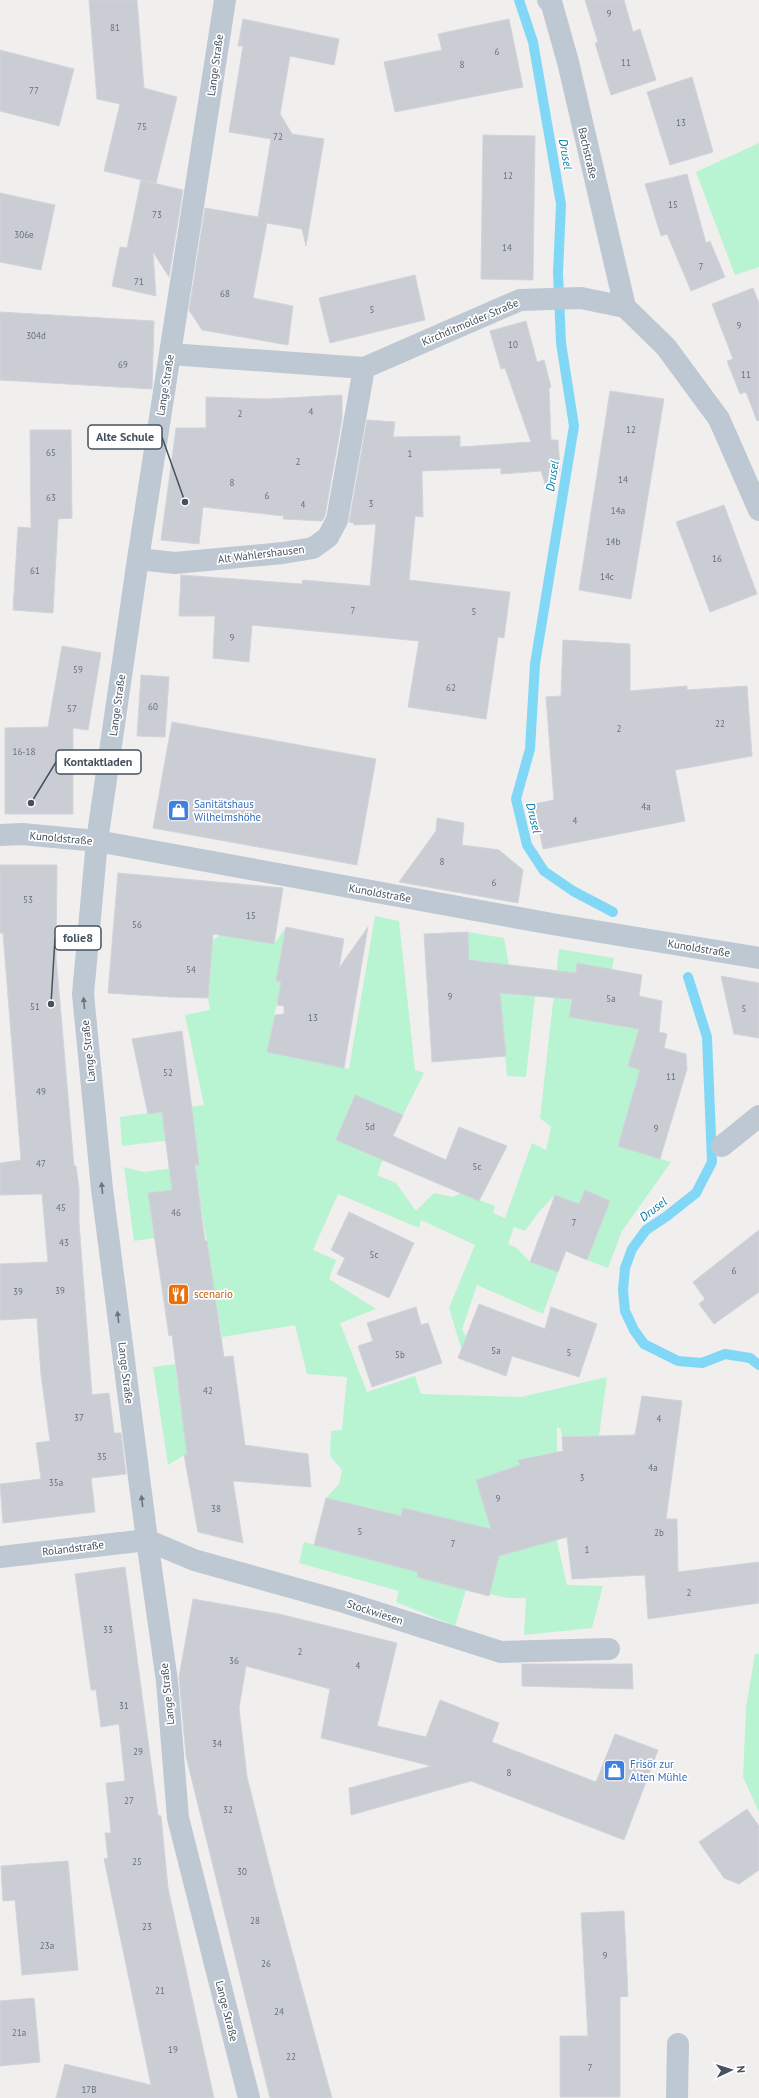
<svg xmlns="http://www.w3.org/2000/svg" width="759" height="2098" font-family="'PT Sans',sans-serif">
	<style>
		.green { fill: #b8f4d2 }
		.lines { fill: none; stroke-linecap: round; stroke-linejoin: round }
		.stream { stroke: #80d8f6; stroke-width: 10 }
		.building { fill: #cacdd4; stroke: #d2d4db }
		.street { stroke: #bdc8d2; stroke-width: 22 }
		.oneway { fill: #687581 }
		.labels { text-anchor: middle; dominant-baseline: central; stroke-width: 3.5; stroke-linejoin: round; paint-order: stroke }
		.number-label { font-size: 9px; fill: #66707c }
		.street-label { font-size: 11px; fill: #44515e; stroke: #fff }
		.shop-label { font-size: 11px; fill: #366cbe; stroke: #fff; text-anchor: start }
		.food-label { font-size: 11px; fill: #c56008; stroke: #fff; text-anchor: start }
		.water-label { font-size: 12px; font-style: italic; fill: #027ba5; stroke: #fff }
		.leader { fill: none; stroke: #44515e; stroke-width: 1.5 }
		.callout-dot { fill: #44515e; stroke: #fff; stroke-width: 1.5 }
		.callout { fill: #fff; stroke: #44515e; stroke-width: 1.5 }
		.callout-label { font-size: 12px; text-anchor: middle; font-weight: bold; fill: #44515e }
	</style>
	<rect width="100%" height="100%" fill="#f1eeee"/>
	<path class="green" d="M759 143V267L735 275 696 172Z
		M375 916 399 921 415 1070 424 1073 403 1115 354 1096 336 1140 383 1159 377 1175 396 1183 416 1211 434 1193 454 1197 460 1193 495 1206 493 1213 505 1218 532 1143 546 1150 551 1127 540 1118 559 949 614 958 612 970 577 964 569 1017 653 1031 618 1146 671 1162 622 1231 608 1268 587 1260 610 1201 585 1190 579 1204 555 1195 538 1213 525 1231 514 1227 508 1244 517 1248 530 1262 558 1272 543 1314 477 1285 462 1329 472 1348 466 1364 449 1308 475 1245 421 1220 419 1228 338 1194 313 1250 336 1260 329 1279 376 1309 340 1323 367 1392 415 1376 421 1394 521 1397 607 1377 599 1436 562 1437 561 1429 557 1427V1467L542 1469 539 1455 518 1460 527 1496 548 1503 567 1585 603 1586 592 1628 524 1635 526 1598H508L489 1594 432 1516 417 1577 466 1590 455 1626 396 1602 399 1591 299 1563 304 1542 392 1565 406 1518 326 1498 339 1484 342 1470 330 1456 331 1431 342 1430 347 1377 307 1374 295 1325 222 1337 198 1187 148 1193 154 1238 134 1241 124 1167 143 1172 199 1165 195 1137 122 1146 120 1117 204 1105 185 1015 210 1010 208 998 213 940 220 935 274 944 286 927 276 981 281 982 267 1052 349 1069Z
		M468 932 504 938 509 965 507 993 535 996 526 1077 507 1076 500 995 472 997Z
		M175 1364 182 1417 210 1451 184 1455 168 1465 153 1367Z
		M755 1654H759V1812L743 1777 746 1707Z"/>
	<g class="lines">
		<path class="stream" d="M519 0 533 42 561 204 558 273 561 343 574 426 535 664 530 749 516 799 527 845 544 871 573 891 613 912
			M688 977 707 1037 712 1162 696 1193 667 1216 646 1230 632 1249 625 1268 623 1290 625 1311 634 1330 644 1344 678 1361 702 1363 725 1354 750 1358 759 1365"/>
	</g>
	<path class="building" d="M89 0H137L144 88 177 97 156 183 148 181 149 182 183 190 169 277 153 252 156 296 112 286 120 247 127 248 141 180 146 181 104 171 120 104 97 99Z
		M585 0H624L633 32 640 29 656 80 611 95 595 43 598 42Z
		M243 19 339 39 334 65 290 56 280 114 292 134 324 139 306 246 302 229 267 223 253 298 293 306 288 345 202 330 189 310 205 208 258 217 271 139 229 132 243 46H238Z
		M509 19 523 87 395 112 384 62 442 50 438 34Z
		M0 50 74 69 59 126 0 111Z
		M692 77 713 152 670 165 647 92Z
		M483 135 535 136 533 280 481 279Z
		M687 174 706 243 710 241 725 277 691 291 667 234 661 236 645 184Z
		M0 193 55 205 41 270 0 262Z
		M415 275 425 320 330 343 319 298Z
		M753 288 759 303V420L757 421 746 392 740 394 727 361 733 359 712 304Z
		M0 312 154 321 152 389 0 380Z
		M526 321 537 362 544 360 551 387 549 388 551 440H558L560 470 552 471 553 486 546 487 541 471 501 474V468L422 471 423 517 415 516 409 580 510 592 504 638 498 637 486 719 408 707 419 641 252 625 249 662 213 658 215 616H179L181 575 302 584 303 580 370 586 376 524 354 525V523L349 522 367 420 395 422 393 437 460 436V447L531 442 505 368 501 369 490 331Z
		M610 391 664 399 631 599 579 590Z
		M342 395V419L325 516 322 521 283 519 284 516 203 507 199 544 161 540 176 428H206V397L267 399Z
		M30 430H71L72 518 58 519 53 613 13 610 18 527 31 528Z
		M724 505 757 594 710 612 676 522Z
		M563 640 630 644V691L687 686V690L747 686 752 756 675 770 685 821 543 849 534 804 554 800 546 697 561 696Z
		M62 646 101 653 88 730 73 728V814H5V728L48 727Z
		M141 675 169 677 165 737 137 736Z
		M172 722 376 759 357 865 153 828Z
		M437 818 464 823 462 845 499 850 523 870 518 903 399 882 436 831Z
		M0 865H57L56 956 74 1166H76L79 1188V1222L92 1395 109 1393 114 1433H121L126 1474 91 1478 95 1512 3 1523 0 1484 41 1479 36 1443 50 1441 41 1375 37 1318 0 1320V1264L48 1262 42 1194 0 1195V1163L21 1160 3 933H0Z
		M118 873 283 888 274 944 213 934 208 998 170 997 108 993Z
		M286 927 344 939 339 968 368 927 344 1068 267 1052 275 1015 284 1014V1006L277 1005 281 982 276 981Z
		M468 932 469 960 576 973 577 963 642 975 639 996 662 1001 659 1032 667 1034 664 1048 686 1054 687 1069 660 1159 618 1146 640 1070 628 1066 639 1029 569 1017 572 999 500 993 506 1056 432 1062 424 934Z
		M721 976 759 983V1038L734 1034Z
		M182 1031 199 1165H195L205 1241H207L224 1357 233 1356 245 1445 308 1454 311 1487 233 1481 243 1543 198 1532 184 1455H187L172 1335 169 1336 148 1193 172 1190 162 1112 148 1114 132 1039Z
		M355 1095 403 1115 393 1136 446 1160 459 1127 507 1146 479 1201 336 1140Z
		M585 1190 610 1201 587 1260 566 1251 558 1272 530 1262 555 1195 579 1204Z
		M349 1212 414 1243 389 1298 337 1274 345 1258 331 1250Z
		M759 1230V1292L714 1324 699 1304 705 1299 693 1282Z
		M479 1304 545 1329 551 1307 597 1324 579 1377 512 1356 506 1376 458 1358Z
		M416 1307 421 1325 428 1323 442 1363 372 1387 358 1346 373 1341 367 1323Z
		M642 1396 682 1401 666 1519H677L678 1572 759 1562V1603L648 1619 645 1575 572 1579 567 1537 499 1556 489 1596 417 1577 418 1572 314 1545 326 1498 401 1516 403 1508 491 1529 476 1480 520 1465 518 1460 563 1451 562 1437 635 1435Z
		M125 1567 158 1815 161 1816 168 1888 214 2098H56L65 2064 151 2085 104 1859 108 1858 105 1833H111L106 1783 125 1781 119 1724 101 1727 96 1690H91L75 1574Z
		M193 1599 279 1614 397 1643 377 1726 426 1737 440 1700 499 1723 492 1742 596 1782 615 1734 658 1750 624 1840 471 1781 351 1815 349 1788 431 1766 321 1738 330 1689 246 1666 239 1708 247 1777 276 1892 332 2098H270L186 1756 179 1677Z
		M522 1664H632L633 1689 522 1686Z
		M747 1809 759 1826V1870L739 1884 724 1878 699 1842Z
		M68 1861 78 1970 22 1975 15 1900 3 1901 1 1866Z
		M624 1911 628 1996 620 1997V2097H560V2036H588L581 1913Z
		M34 1998 40 2062 0 2066V2001Z"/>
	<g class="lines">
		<path class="street" d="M225 0 138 559 97 841 83 994 102 1189 147 1540 167 1681 178 1818 249 2098
			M548 0 552 5 568 62 625 307
			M170 354 364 368 520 300 581 298 625 307 666 347 719 419 759 510
			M138 559 175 563 283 553 313 548 328 537 337 520 364 368
			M0 835 22 834 97 841 552 924 759 958
			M722 1146 759 1116
			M0 1557 147 1540 194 1560 344 1602 501 1652 609 1649
			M677 2098 678 2044"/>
	</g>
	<defs><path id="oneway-solid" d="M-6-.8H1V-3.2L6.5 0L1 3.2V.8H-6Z"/></defs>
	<g class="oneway">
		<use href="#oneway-solid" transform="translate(84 1003) rotate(-95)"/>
		<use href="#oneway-solid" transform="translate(102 1188) rotate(-96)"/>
		<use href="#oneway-solid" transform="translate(118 1317) rotate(-97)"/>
		<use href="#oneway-solid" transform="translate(142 1501) rotate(-97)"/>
	</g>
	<defs>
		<symbol id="shop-square" viewBox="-11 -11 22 22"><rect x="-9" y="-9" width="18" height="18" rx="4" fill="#3f7fe0" stroke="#fff"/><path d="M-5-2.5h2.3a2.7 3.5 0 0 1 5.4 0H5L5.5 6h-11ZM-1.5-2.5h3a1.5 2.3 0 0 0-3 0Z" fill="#fff"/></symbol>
		<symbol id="restaurant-square" viewBox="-11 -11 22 22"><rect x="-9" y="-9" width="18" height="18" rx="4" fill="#e8710a" stroke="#fff"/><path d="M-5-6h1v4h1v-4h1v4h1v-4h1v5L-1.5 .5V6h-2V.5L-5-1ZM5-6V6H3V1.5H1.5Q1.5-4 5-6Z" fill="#fff"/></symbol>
	</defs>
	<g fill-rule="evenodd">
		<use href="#shop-square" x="166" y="798" width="25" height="25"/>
		<use href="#restaurant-square" x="166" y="1282" width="25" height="25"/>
		<use href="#shop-square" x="602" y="1758" width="25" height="25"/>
	</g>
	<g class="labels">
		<g class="number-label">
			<text x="609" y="13">9</text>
			<text x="115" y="27">81</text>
			<text x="497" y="51">6</text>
			<text x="626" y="62">11</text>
			<text x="462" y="64">8</text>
			<text x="34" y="90">77</text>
			<text x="681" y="122">13</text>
			<text x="142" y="126">75</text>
			<text x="278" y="136">72</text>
			<text x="508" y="175">12</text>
			<text x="673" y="204">15</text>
			<text x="157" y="214">73</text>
			<text x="24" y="234">306e</text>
			<text x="507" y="247">14</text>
			<text x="701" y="266">7</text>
			<text x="139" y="281">71</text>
			<text x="225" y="293">68</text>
			<text x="372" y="309">5</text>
			<text x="739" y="325">9</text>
			<text x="36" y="335">304d</text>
			<text x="513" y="344">10</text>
			<text x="123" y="364">69</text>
			<text x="746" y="374">11</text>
			<text x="311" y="411">4</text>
			<text x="240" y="413">2</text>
			<text x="631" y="429">12</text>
			<text x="51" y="452">65</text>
			<text x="410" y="453">1</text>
			<text x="298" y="461">2</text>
			<text x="623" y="479">14</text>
			<text x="232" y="482">8</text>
			<text x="267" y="495">6</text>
			<text x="51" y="497">63</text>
			<text x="371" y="503">3</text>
			<text x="303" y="504">4</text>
			<text x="618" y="510">14a</text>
			<text x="613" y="541">14b</text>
			<text x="717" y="558">16</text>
			<text x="35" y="570">61</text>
			<text x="607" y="576">14c</text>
			<text x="353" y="610">7</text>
			<text x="474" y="611">5</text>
			<text x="232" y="637">9</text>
			<text x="78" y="669">59</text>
			<text x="451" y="687">62</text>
			<text x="153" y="706">60</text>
			<text x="72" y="708">57</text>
			<text x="720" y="723">22</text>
			<text x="619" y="728">2</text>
			<text x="24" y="751">16-18</text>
			<text x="646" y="806">4a</text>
			<text x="575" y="820">4</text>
			<text x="442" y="861">8</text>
			<text x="494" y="882">6</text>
			<text x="28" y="899">53</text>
			<text x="251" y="915">15</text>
			<text x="137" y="924">56</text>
			<text x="191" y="969">54</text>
			<text x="450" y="996">9</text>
			<text x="611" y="998">5a</text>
			<text x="35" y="1006">51</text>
			<text x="744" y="1008">5</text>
			<text x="313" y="1017">13</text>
			<text x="168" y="1072">52</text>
			<text x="671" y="1076">11</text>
			<text x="41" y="1091">49</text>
			<text x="370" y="1126">5d</text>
			<text x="656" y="1128">9</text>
			<text x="41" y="1163">47</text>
			<text x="477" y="1166">5c</text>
			<text x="61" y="1207">45</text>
			<text x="176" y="1212">46</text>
			<text x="574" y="1222">7</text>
			<text x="64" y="1242">43</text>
			<text x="374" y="1254">5c</text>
			<text x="734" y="1270">6</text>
			<text x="60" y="1290">39</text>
			<text x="18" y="1291">39</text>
			<text x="496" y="1350">5a</text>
			<text x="569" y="1352">5</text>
			<text x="400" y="1354">5b</text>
			<text x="208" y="1390">42</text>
			<text x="79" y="1417">37</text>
			<text x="659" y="1418">4</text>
			<text x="102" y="1456">35</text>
			<text x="653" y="1467">4a</text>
			<text x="582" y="1477">3</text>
			<text x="56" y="1482">35a</text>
			<text x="498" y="1498">9</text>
			<text x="216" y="1508">38</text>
			<text x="360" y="1531">5</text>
			<text x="659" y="1532">2b</text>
			<text x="453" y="1543">7</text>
			<text x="587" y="1549">1</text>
			<text x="689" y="1592">2</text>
			<text x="108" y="1629">33</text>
			<text x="300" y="1651">2</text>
			<text x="234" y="1660">36</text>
			<text x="358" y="1665">4</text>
			<text x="124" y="1705">31</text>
			<text x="217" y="1743">34</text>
			<text x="138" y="1751">29</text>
			<text x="509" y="1772">8</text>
			<text x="129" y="1800">27</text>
			<text x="228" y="1809">32</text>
			<text x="137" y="1861">25</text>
			<text x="242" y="1871">30</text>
			<text x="255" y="1920">28</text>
			<text x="147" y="1926">23</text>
			<text x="47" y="1945">23a</text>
			<text x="605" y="1955">9</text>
			<text x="266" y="1963">26</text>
			<text x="160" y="1990">21</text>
			<text x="279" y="2011">24</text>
			<text x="19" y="2032">21a</text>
			<text x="173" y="2049">19</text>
			<text x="291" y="2056">22</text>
			<text x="590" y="2067">7</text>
			<text x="89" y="2089">17B</text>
		</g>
		<g class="street-label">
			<text transform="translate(215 65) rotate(-82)">Lange Straße</text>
			<text transform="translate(588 153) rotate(77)">Bachstraße</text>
			<text transform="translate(470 322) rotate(-23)">Kirchditmolder Straße</text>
			<text transform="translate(165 385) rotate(-81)">Lange Straße</text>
			<text transform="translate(261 554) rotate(-7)">Alt Wahlershausen</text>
			<text transform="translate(117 705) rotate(-82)">Lange Straße</text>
			<text transform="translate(61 838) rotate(5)">Kunoldstraße</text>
			<text transform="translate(380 893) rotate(10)">Kunoldstraße</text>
			<text transform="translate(699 948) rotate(9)">Kunoldstraße</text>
			<text transform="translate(88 1051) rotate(-96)">Lange Straße</text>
			<text transform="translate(126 1373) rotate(83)">Lange Straße</text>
			<text transform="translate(73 1548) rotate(-7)">Rolandstraße</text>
			<text transform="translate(375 1612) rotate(18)">Stockwiesen</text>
			<text transform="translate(167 1694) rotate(-96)">Lange Straße</text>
			<text transform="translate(227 2011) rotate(76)">Lange Straße</text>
		</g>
		<g class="shop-label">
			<text x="194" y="804">Sanitätshaus<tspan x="194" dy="13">Wilhelmshöhe</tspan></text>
			<text x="630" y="1764">Frisör zur<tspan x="630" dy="13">Alten Mühle</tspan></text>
		</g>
		<g class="food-label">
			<text x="194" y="1294">scenario</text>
		</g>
		<g class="water-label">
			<text transform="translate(566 154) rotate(80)">Drusel</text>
			<text transform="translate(552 476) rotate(-81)">Drusel</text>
			<text transform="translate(534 818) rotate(77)">Drusel</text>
			<text transform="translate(653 1209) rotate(-38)">Drusel</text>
		</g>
	</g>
	<path class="leader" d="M185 502L162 437M31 803L56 762M51 1004L55 938"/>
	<g class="callout-dot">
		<circle cx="185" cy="502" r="4"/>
		<circle cx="31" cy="803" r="4"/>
		<circle cx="51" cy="1004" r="4"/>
	</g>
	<g class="callout">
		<rect x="88" y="425" width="74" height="24" rx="4"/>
		<rect x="56" y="750" width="85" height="24" rx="4"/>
		<rect x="55" y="926" width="46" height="24" rx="4"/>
	</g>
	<g class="callout-label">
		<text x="125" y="441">Alte Schule</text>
		<text x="98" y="766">Kontaktladen</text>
		<text x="78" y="942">folie8</text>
	</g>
	<g transform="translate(731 2070) rotate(86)" stroke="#ffffff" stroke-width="3" paint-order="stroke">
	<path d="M0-3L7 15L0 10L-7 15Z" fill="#44515e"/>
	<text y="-6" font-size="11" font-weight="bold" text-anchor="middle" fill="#44515e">N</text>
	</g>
</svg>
